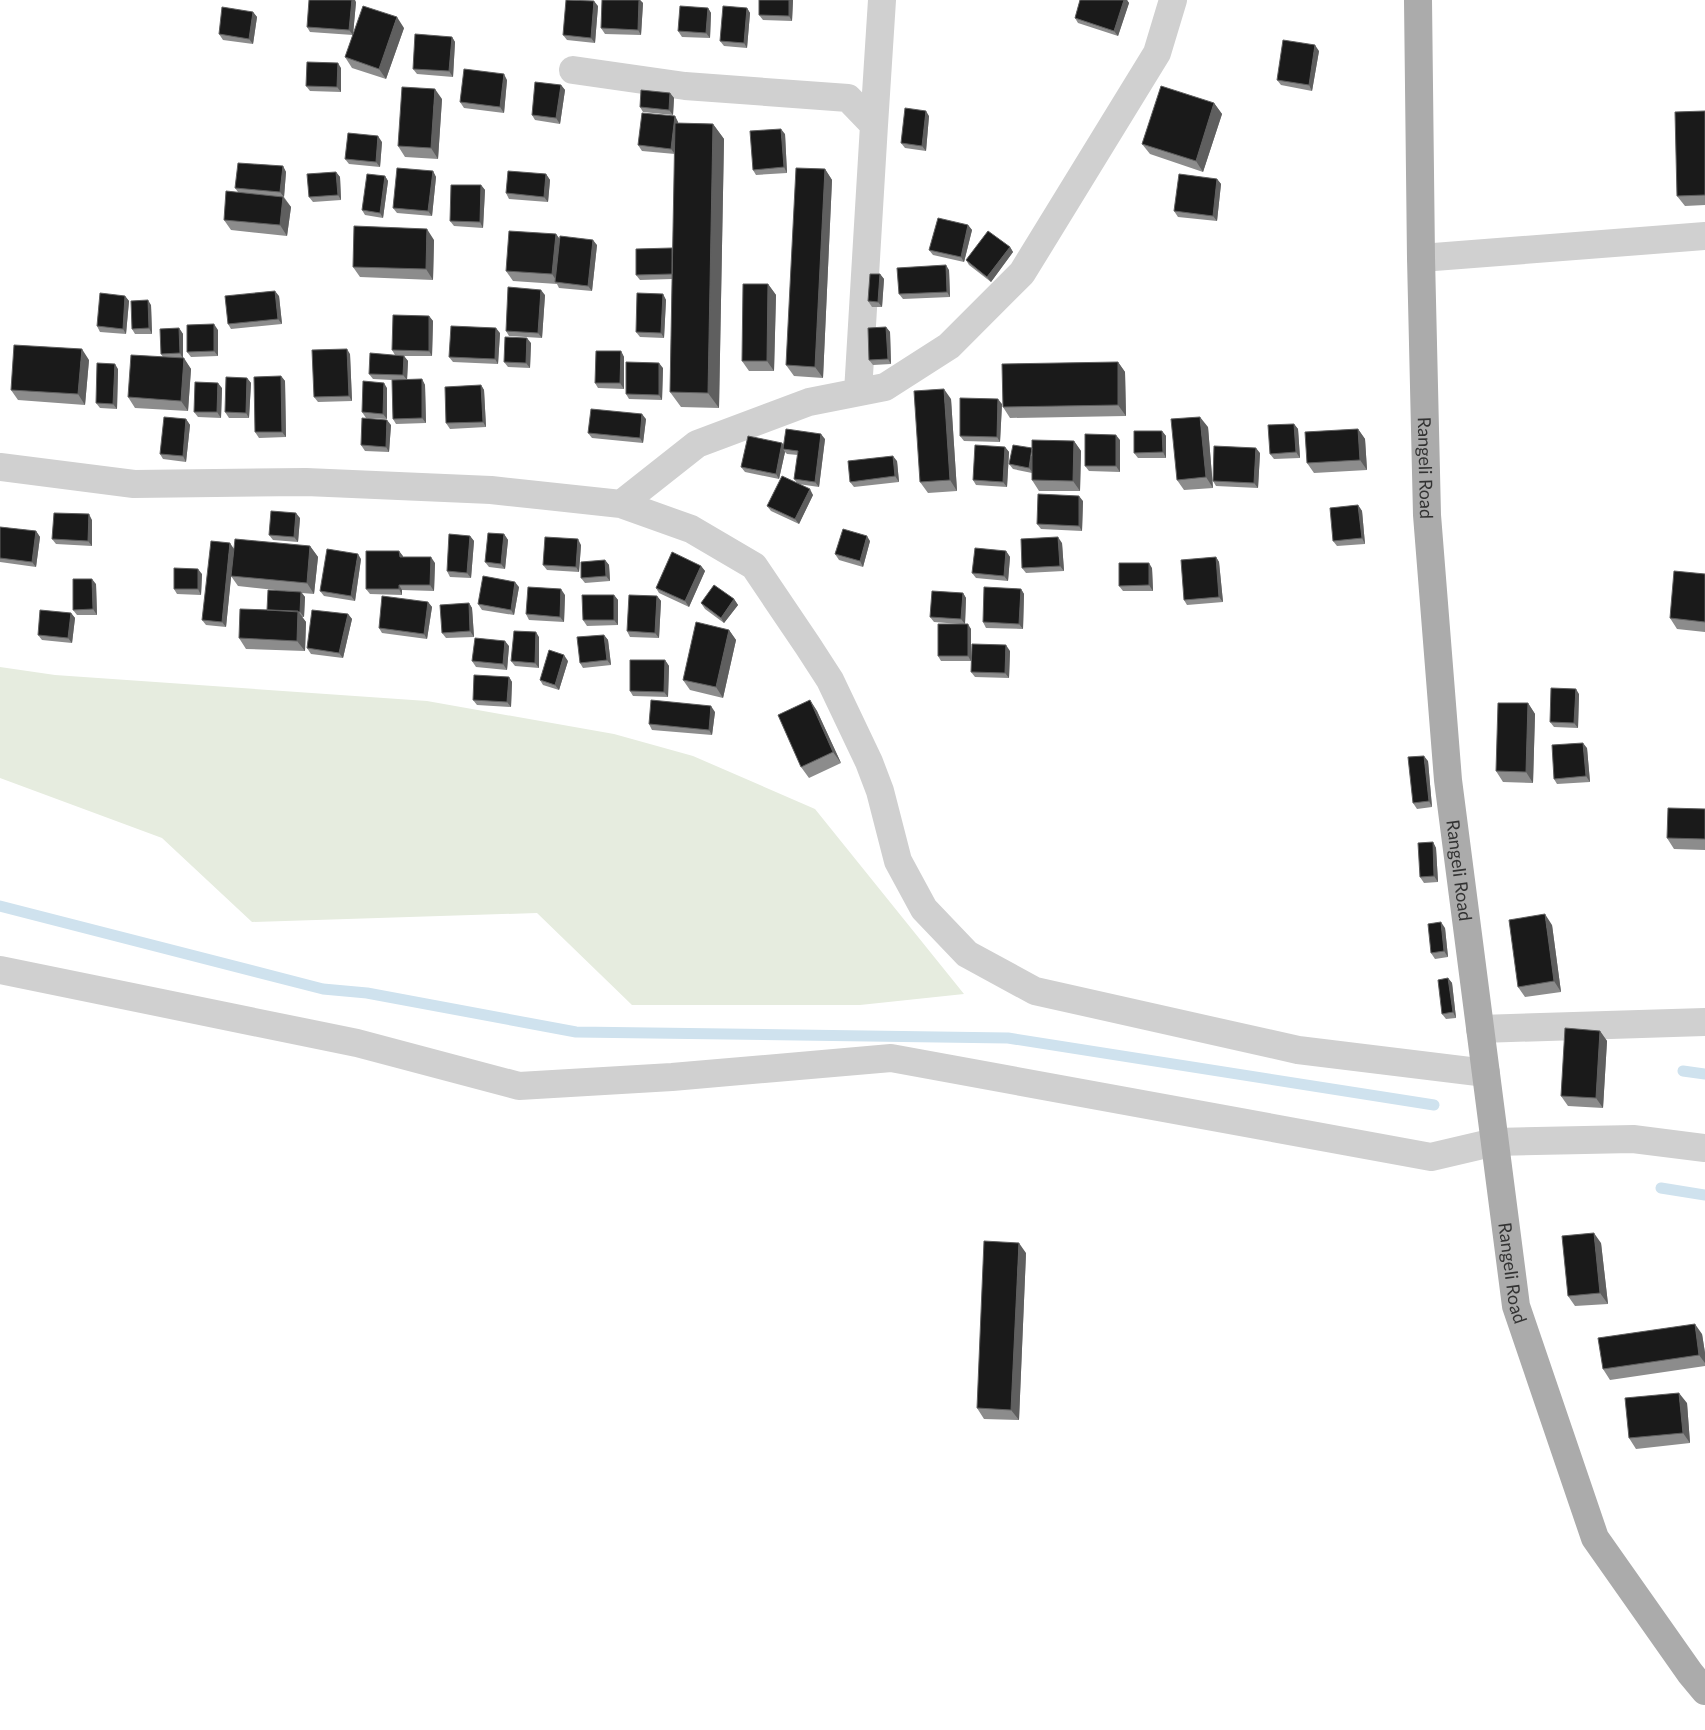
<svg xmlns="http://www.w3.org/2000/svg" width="1705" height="1730" font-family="Lato,sans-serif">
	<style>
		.green { fill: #e6ecdf }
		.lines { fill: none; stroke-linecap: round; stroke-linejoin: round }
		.stream { stroke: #cfe2ee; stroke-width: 11 }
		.minor { stroke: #d0d0d0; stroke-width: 28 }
		.major { stroke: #ababab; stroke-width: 28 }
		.wall { fill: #8c8c8c }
		.shaded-wall { fill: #5f5f5f }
		.building { fill: #1a1a1a; stroke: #5f5f5f }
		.labels { text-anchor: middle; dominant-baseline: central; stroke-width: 5; stroke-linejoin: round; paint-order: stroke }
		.street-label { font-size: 18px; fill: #333; stroke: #fff }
	</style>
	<rect width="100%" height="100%" fill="#fff"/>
	<path class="green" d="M0 667 55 675 427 701 614 734 693 756 815 809 964 994 860 1005H632L537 913 252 922 162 838 0 778Z"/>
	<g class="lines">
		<path class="stream" d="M0 906 323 989 367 993 576 1032 1008 1038 1434 1105
			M1683 1071 1705 1074
			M1661 1188 1705 1195"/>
		<path class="minor" d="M573 70 685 86 848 98 874 125 858 392
			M874 125 882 0
			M1421 258 1705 236
			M0 467 134 484 306 482 491 490 621 504 691 529 754 566 808 646 830 680 869 762 880 791 898 861 924 909 967 954 1035 991 1298 1050 1486 1073
			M621 504 697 444 809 402 885 387 949 346 1022 273 1157 53 1173 0
			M0 970 357 1043 519 1086 672 1077 891 1058 1431 1157 1495 1142 1633 1139 1705 1148
			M1480 1029 1705 1022"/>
		<path class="major" id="s1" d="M1418 0 1421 258 1427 515 1448 780 1516 1306 1595 1538 1690 1673 1705 1691"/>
	</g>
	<path class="wall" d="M639 0H640L643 3 641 35 605 34 601 28Z
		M793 0 792 21 763 20 759 15Z
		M1080 0H1127L1129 3 1118 36 1078 23 1075 18Z
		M356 2 353 34 404 28 386 79 352 68 345 57 353 35 310 32 307 27Z
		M598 6 595 43 567 40 563 35Z
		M708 8 711 13 710 38 682 37 678 31Z
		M747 8 750 13 747 48 724 46 720 41Z
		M253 12 257 17 253 44 223 40 219 34Z
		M452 37 455 42 453 77 417 74 413 69Z
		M1319 51 1312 91 1281 85 1277 80Z
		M341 68V92L310 91 306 86Z
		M507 80 504 113 464 108 460 102Z
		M561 85 565 90 560 124 535 120 532 115Z
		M670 93 674 98 673 115 643 112 640 107Z
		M442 99 438 159 405 157 398 146Z
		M1214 103 1222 114 1203 172 1150 154 1142 144Z
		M1705 111V205L1685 206 1677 196Z
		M675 116 678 122V123L713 124 724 139 719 408 681 407 670 392 672 279 640 280 636 275 673 249 675 154 642 151 638 145Z
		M929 116 926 151 905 148 901 143Z
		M785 134 787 173 756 175 753 170Z
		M382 142 380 167 349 164 345 159Z
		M283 166 286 172 284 197 291 207 287 236 231 230 224 220 238 192 235 188Z
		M825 169 832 180 823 378 794 376 786 365Z
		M433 171 436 177 432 216 397 213 393 208Z
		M336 172 340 177 341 200 313 202 309 197Z
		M546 174 550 180 548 202 509 199 506 193Z
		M385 176 388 181 383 218 365 215 362 210Z
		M1217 179 1221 184 1217 221 1178 217 1174 211Z
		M481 185 485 190 483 228 454 226 450 221Z
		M968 225 972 230 964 262 933 255 929 250Z
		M556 234 560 239 597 245 592 291 559 288 557 284 513 281 506 271Z
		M434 240 433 280 360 277 353 267Z
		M1010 247 1013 252 991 282 969 265 966 260Z
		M949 270 950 297 903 299 899 294Z
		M880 274 884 279 882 307H872L868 301Z
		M768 284 776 295 774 371H749L742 361Z
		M663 294 666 300 664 338 640 337 636 332Z
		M545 295 542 338 509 336 506 331Z
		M125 296 129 301 126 334 100 332 97 326Z
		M279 296 282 324 231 329 228 324Z
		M151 305 152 334H135L132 329Z
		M429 316 433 321 432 356H403H404L408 361 407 380 422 379 425 385 426 423 396 424 393 419 392 380 373 379 369 374 395 355 392 350Z
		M886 327 890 332 891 364 873 365 869 360Z
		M179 328 183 334V358L191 369 188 411 135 408 128 397 163 357 161 354Z
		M218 330V356L191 357 187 352Z
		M500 333 498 364 453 362 449 357Z
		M531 343 530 368 508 367 504 362Z
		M621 351 624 357V389L598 388 595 383Z
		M350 354 352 401 318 402 314 397Z
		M89 360 85 405 18 400 11 390Z
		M1118 362 1125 372 1126 416 1010 418 1003 407Z
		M663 368 662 400 629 399 626 394Z
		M118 369 117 409 100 408 96 403Z
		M281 376 285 381 286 437 259 438 255 432Z
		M247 378 251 383 249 418H229L225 412Z
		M481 385 484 390 486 427 450 429 446 423Z
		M222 388 221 418 198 417 194 412Z
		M387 388V419L366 418 362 412Z
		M951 399 957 491 928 493 920 482Z
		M1002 404 1000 442 964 441 960 436Z
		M186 419 190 425 186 462 163 459 160 454Z
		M646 419 643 443 592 438 588 433Z
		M1294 424 1298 429 1300 458 1274 459 1270 454Z
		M391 425 389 452 365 451 361 445Z
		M1208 427 1213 488 1184 490 1177 480Z
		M1358 429 1365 439 1367 470 1314 473 1307 463Z
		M1162 431 1166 436V458H1138L1134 453Z
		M825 439 819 487 798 484 813 495 799 524 771 511 767 506 798 484 794 479 798 455 787 454 785 452 779 479 745 472 741 467 784 445Z
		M1120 440V472L1089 471 1085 466Z
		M1074 441 1081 451 1080 491H1039L1032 480V473L1013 469 1009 464Z
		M1005 447 1009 452 1007 487 976 485 973 480Z
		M1260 453 1258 488 1216 486 1213 481Z
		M897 461 899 482 854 487 850 482Z
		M1083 501 1082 531 1041 529 1037 524Z
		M1358 505 1362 511 1365 544 1337 546 1333 541Z
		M300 518 298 542 273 540 269 535Z
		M92 520V546L56 544 52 539Z
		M0 527 36 531 40 537 36 567 0 562Z
		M504 534 508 540 505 569 489 567 485 562Z
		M470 536 474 541 471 578 450 577 447 571Z
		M870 541 863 567 839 560 835 554Z
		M1062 543 1064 571 1026 573 1022 568Z
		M581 545 579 572 547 570 543 565Z
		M310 546 318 557 314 594 302 593 305 597 304 617H302L306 622 305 651 246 649 239 638 267 610 294 592 238 586 231 576 226 627 206 625 202 620 234 548Z
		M399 551 403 557 435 563 434 591 402 590V595L370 594 366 589Z
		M1006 551 1010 557 1008 581 976 578 972 573Z
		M1216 557 1219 562 1223 602 1187 605 1184 600Z
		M361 559 355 601 324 596 320 591Z
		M605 560 609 565 610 581 585 583 581 578Z
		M701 566 705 571 689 607 659 593 656 588Z
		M1152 568 1153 591H1123L1119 586Z
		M202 574 201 595 177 594 174 589Z
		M1705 574V632L1677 629 1670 618Z
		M96 584 97 615H77L73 610Z
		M519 587 514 615 482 610 478 604Z
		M1021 589 1024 594 1023 629 986 628 983 622Z
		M963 593 966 598 965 624 971 629V661H941L938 656 960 624 934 622 930 617Z
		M565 595 564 622 529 620 526 614Z
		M614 595 618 600V625L587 626 583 620Z
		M657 596 661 601 659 638 630 637 627 631Z
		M734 599 738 605 724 623 705 609 701 603Z
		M428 602 432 607 427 639 382 633 379 628Z
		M469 603 472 608 474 637 446 638 442 633Z
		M71 613 75 618 72 643 42 640 38 635Z
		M348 614 352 619 343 658 311 654 307 648Z
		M729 630 736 640 723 698 690 690 683 680Z
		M604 635 608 640 611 665 583 668 580 663Z
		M539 637V668L515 666 511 661Z
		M509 646 507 670 476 667 472 661Z
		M1010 651 1009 678 975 677 971 672Z
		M665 660 669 666 668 697 633 696 630 691Z
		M568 661 559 690 543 685 540 680Z
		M509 677 512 682 511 707 477 705 473 700Z
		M1579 694 1578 728 1554 727 1550 722Z
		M810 700 817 711 841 763 809 778 801 767Z
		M1528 703 1535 714 1533 783 1503 782 1496 771Z
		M715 712 712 735 652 730 649 724Z
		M1587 748 1590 782 1557 784 1554 779Z
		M1428 761 1432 807 1417 809 1413 803Z
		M1705 809V850L1674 849 1667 838Z
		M1433 842 1436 848 1438 882 1424 883 1420 877Z
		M1552 925 1561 992 1525 997 1518 987Z
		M1445 928 1448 957 1435 959 1431 953Z
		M1448 978 1452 983 1456 1018 1446 1019 1442 1014Z
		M1600 1031 1607 1041 1603 1108 1568 1106 1561 1096Z
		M1601 1243 1608 1304 1575 1306 1568 1296Z
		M1026 1253 1019 1420 984 1419 977 1408Z
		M1702 1334 1705 1353V1366L1610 1380 1603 1369Z
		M1687 1403 1690 1443 1636 1449 1629 1438Z"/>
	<path class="shaded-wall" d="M352 0H355L356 2 353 35 349 30Z
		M639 0H640L643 3 641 35 638 30Z
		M789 0H793L792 21 789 16Z
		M1124 0H1127L1129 3 1118 36 1114 31Z
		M594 1 598 6 595 43 591 38Z
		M708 8 711 13 710 38 706 33Z
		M747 8 750 13 747 48 744 43Z
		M253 12 257 17 253 44 249 39Z
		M397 17 404 28 386 79 379 69Z
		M452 37 455 42 453 77 449 71Z
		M1315 45 1319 51 1312 91 1309 85Z
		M338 63 341 68V92L337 87Z
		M504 74 507 80 504 113 500 107Z
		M561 85 565 90 560 124 556 118Z
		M435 89 442 99 438 159 431 148Z
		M670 93 674 98 673 115 669 110Z
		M1214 103 1222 114 1203 172 1196 161Z
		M926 111 929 116 926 151 922 146Z
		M675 116 678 122 675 154 671 149Z
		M713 124 724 139 719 408 708 393Z
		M781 129 785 134 787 173 784 167Z
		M378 136 382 142 380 167 376 162Z
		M283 166 286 172 284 197 280 192Z
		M825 169 832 180 823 378 815 367Z
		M433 171 436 177 432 216 428 211Z
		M336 172 340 177 341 200 338 195Z
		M546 174 550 180 548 202 544 197Z
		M385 176 388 181 383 218 380 213Z
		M1217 179 1221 184 1217 221 1213 216Z
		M481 185 485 190 483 228 480 222Z
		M283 197 291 207 287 236 280 225Z
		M968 225 972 230 964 262 961 257Z
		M427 229 434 240 433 280 426 269Z
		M556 234 563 244 558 283 552 274Z
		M593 240 597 245 592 291 588 286Z
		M1010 247 1013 252 991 282 987 277Z
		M946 265 949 270 950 297 947 292Z
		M880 274 884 279 882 307 878 302Z
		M768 284 776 295 774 371 767 361Z
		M541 290 545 295 542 338 538 333Z
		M275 291 279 296 282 324 278 319Z
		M663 294 666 300 664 338 661 333Z
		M125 296 129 301 126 334 123 329Z
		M148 300 151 305 152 334 149 328Z
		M429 316 433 321 432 356 429 351Z
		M214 324 218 330V356L214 351Z
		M886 327 890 332 891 364 888 359Z
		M179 328 183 334V359L180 353Z
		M496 328 500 333 498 364 495 359Z
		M527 338 531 343 530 368 526 363Z
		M82 349 89 360 85 405 78 394Z
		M347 349 350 354 352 401 349 396Z
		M621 351 624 357V389L620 383Z
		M404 356 408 361 407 380 403 375Z
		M184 358 191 369 188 411 181 401Z
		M1118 362 1125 372 1126 416 1118 405Z
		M659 363 663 368 662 400 659 395Z
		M115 364 118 369 117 409 113 404Z
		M281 376 285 381 286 437 282 432Z
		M247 378 251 383 249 418 246 413Z
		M422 379 425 385 426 423 422 418Z
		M218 383 222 388 221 418 217 412Z
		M384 383 387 388V419L383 414Z
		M481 385 484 390 486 427 483 422Z
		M944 389 951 399 957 491 950 480Z
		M998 399 1002 404 1000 442 997 437Z
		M642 414 646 419 643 443 640 438Z
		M1200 417 1208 427 1213 488 1206 477Z
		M186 419 190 425 186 462 183 456Z
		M387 420 391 425 389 452 386 447Z
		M1294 424 1298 429 1300 458 1296 452Z
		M1358 429 1365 439 1367 470 1360 460Z
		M1162 431 1166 436V458L1163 452Z
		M821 434 825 439 819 487 815 482Z
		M1116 435 1120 440V472L1116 466Z
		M1074 441 1081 451 1080 491 1073 481Z
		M782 443 786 448 783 449 785 452 779 479 776 474Z
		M1005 447 1009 452 1007 487 1003 482Z
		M1033 448V473L1029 468Z
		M1256 448 1260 453 1258 488 1254 483Z
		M893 456 897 461 899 482 895 476Z
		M810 489 813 495 799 524 795 519Z
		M1079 496 1083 501 1082 531 1079 526Z
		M1358 505 1362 511 1365 544 1362 538Z
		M296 513 300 518 298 542 294 537Z
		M89 514 92 520V546L88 541Z
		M36 531 40 537 36 567 32 562Z
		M504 534 508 540 505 569 501 564Z
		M470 536 474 541 471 578 467 573Z
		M867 536 870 541 863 567 860 561Z
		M1058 537 1062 543 1064 571 1060 566Z
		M578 539 581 545 579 572 576 567Z
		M230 543 234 549 226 627 222 622Z
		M310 546 318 557 314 594 307 583Z
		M399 551 403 556V562L400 557Z
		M1006 551 1010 557 1008 581 1004 576Z
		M358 554 361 559 355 601 351 596Z
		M431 557 435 563 434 591 430 585Z
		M1216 557 1219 562 1223 602 1219 597Z
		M605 560 609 565 610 581 606 576Z
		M1149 563 1152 568 1153 591 1149 585Z
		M701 566 705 571 689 607 685 601Z
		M198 569 202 574 201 595 198 589Z
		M92 579 96 584 97 615 93 609Z
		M515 582 519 587 514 615 511 610Z
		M399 585 402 590V595L399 589Z
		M561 589 565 595 564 622 560 617Z
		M1021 589 1024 594 1023 629 1019 624Z
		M301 592 305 597 304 617 300 612Z
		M963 593 966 598 965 624 961 619Z
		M614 595 618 600V625L614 620Z
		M657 596 661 601 659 638 655 633Z
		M734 599 738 605 724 623 721 618Z
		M428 602 432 607 427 639 424 634Z
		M469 603 472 608 474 637 470 631Z
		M298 611 306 622 305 651 297 641Z
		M71 613 75 618 72 643 68 638Z
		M348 614 352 619 343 658 339 653Z
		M968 624 971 629V661L968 656Z
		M729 630 736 640 723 698 716 687Z
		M536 632 539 637V668L535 663Z
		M604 635 608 640 611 665 607 660Z
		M505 641 509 646 507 670 503 664Z
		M1006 645 1010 651 1009 678 1005 673Z
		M564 655 568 661 559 690 555 685Z
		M665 660 669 666 668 697 664 692Z
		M509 677 512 682 511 707 507 702Z
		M1576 689 1579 694 1578 728 1574 723Z
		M810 700 817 711 841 763 833 752Z
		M1528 703 1535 714 1533 783 1526 772Z
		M711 706 715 712 712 735 709 730Z
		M1583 743 1587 748 1590 782 1586 776Z
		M1424 756 1428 761 1432 807 1429 801Z
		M1433 842 1436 848 1438 882 1434 876Z
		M1545 914 1552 925 1561 992 1554 981Z
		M1441 922 1445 928 1448 957 1444 951Z
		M1448 978 1452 983 1456 1018 1453 1012Z
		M1600 1031 1607 1041 1603 1108 1596 1098Z
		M1594 1233 1601 1243 1608 1304 1600 1293Z
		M1019 1243 1026 1253 1019 1420 1011 1410Z
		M1695 1324 1702 1334 1705 1353V1363L1699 1355Z
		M1679 1393 1687 1403 1690 1443 1683 1433Z"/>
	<path class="building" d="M309 0H352L349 30 307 27Z
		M566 0 594 1 591 38 563 35Z
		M602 0H639L638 30 601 28Z
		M759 0H789V16L759 15Z
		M1080 0H1124L1114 31 1075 18Z
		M363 6 397 17 379 69 345 57Z
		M680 6 708 8 706 33 678 31Z
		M723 6 747 8 744 43 720 41Z
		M222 7 253 12 249 39 219 34Z
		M415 34 452 37 449 71 413 69Z
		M1283 40 1315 45 1309 85 1277 80Z
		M307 62 338 63 337 87 306 86Z
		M464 69 504 74 500 107 460 102Z
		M535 82 561 85 556 118 532 115Z
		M1161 86 1214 103 1196 161 1142 144Z
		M402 87 435 89 431 148 398 146Z
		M641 90 670 93 669 110 640 107Z
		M905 108 926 111 922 146 901 143Z
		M1705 111V195L1677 196 1675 112Z
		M642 113 675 116 671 149 638 145Z
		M675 123 713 124 708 393 670 392Z
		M781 129 784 167 753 170 750 131Z
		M348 133 378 136 376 162 345 159Z
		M238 163 283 166 280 192 235 188Z
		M397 168 433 171 428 211 393 208Z
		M796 168 825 169 815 367 786 365Z
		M508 171 546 174 544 197 506 193Z
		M336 172 338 195 309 197 307 174Z
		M367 174 385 176 380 213 362 210Z
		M1179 174 1217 179 1213 216 1174 211Z
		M451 185H481L480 222 450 221Z
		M226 191 283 197 280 225 224 220Z
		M938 218 968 225 961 257 929 250Z
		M354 226 427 229 426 269 353 267Z
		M509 231 556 234 552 274 506 271Z
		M988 231 1010 247 987 277 966 260Z
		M560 236 593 240 588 286 555 282Z
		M672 248V274L636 275V249Z
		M946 265 947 292 899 294 897 268Z
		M870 274H880L878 302 868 301Z
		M743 284H768L767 361H742Z
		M508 287 541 290 538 333 506 331Z
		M275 291 278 319 228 324 225 296Z
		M100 293 125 296 123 329 97 326Z
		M637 293 663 294 661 333 636 332Z
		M148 300 149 328 132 329 131 301Z
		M393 315 429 316V351L392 350Z
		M214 324V351L187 352V325Z
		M451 326 496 328 495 359 449 357Z
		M886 327 888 359 869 360 868 328Z
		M179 328 180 353 161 354 160 329Z
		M505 337 527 338 526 363 504 362Z
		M14 345 82 349 78 394 11 390Z
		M347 349 349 396 314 397 312 350Z
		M596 351H621L620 383H595Z
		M370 353 404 356 403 375 369 374Z
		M131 355 184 358 181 401 128 397Z
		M626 362 659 363V395L626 394Z
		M1118 362V405L1003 407 1002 364Z
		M97 363 115 364 113 404 96 403Z
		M281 376 282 432H255L254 377Z
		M226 377 247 378 246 413 225 412Z
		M422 379V418L393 419 392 380Z
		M363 381 384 383 383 414 362 412Z
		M195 382 218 383 217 412H194Z
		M481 385 483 422 446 423 445 387Z
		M944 389 950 480 920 482 914 391Z
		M960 398 998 399 997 437 960 436Z
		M591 409 642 414 640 438 588 433Z
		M164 417 186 419 183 456 160 454Z
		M1200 417 1206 477 1177 480 1171 419Z
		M362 418 387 420 386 447 361 445Z
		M1294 424 1296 452 1270 454 1268 425Z
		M786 429 821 434 815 482 794 479 798 451 783 449Z
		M1358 429 1360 460 1307 463 1305 432Z
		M1134 431H1162L1163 452 1134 453Z
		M1085 434 1116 435V466H1085Z
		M748 436 782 443 776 474 741 467Z
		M1032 440 1074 441 1073 481 1032 480Z
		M975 445 1005 447 1003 482 973 480Z
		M1013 445 1032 448 1029 468 1009 464Z
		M1214 446 1256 448 1254 483 1213 481Z
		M893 456 895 476 850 482 848 461Z
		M782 476 810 489 795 519 767 506Z
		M1038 494 1079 496V526L1037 524Z
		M1358 505 1362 538 1333 541 1330 508Z
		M271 511 296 513 294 537 269 535Z
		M54 513 89 514 88 541 52 539Z
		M0 527 36 531 32 562 0 558Z
		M843 529 867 536 860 561 835 554Z
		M488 533 504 534 501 564 485 562Z
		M449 534 470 536 467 573 447 571Z
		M545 537 578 539 576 567 543 565Z
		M1058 537 1060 566 1022 568 1021 539Z
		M235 539 310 546 307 583 231 576Z
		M211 541 230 543 222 622 202 620Z
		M975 548 1006 551 1004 576 972 573Z
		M327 549 358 554 351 596 320 591Z
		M366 551H399L400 557H431L430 585H399V589H366Z
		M672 552 701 566 685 601 656 588Z
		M1216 557 1219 597 1184 600 1181 560Z
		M605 560 606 576 581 578V562Z
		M1119 563H1149V585L1119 586Z
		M174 568 198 569V589H174Z
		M1674 571 1705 574V622L1670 618Z
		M483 576 515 582 511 610 478 604Z
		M73 579H92L93 609 73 610Z
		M714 585 734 599 721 618 701 603Z
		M528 587 561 589 560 617 526 614Z
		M984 587 1021 589 1019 624 983 622Z
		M268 590 301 592 300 612 267 610Z
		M932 591 963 593 961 619 930 617Z
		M582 595H614V620H583Z
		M629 595 657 596 655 633 627 631Z
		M382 596 428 602 424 634 379 628Z
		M469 603 470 631 442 633 440 605Z
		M240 609 298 611 297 641 239 638Z
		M40 610 71 613 68 638 38 635Z
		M312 610 348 614 339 653 307 648Z
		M696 622 729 630 716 687 683 680Z
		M938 624H968V656H938Z
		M514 631 536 632 535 663 511 661Z
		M604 635 607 660 580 663 577 637Z
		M475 638 505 641 503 664 472 661Z
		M972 644 1006 645 1005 673 971 672Z
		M549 650 564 655 555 685 540 680Z
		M630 660H665L664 692 630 691Z
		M474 675 509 677 507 702 473 700Z
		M1551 688 1576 689 1574 723 1550 722Z
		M651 700 711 706 709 730 649 724Z
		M810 700 833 752 801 767 778 715Z
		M1498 703H1528L1526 772 1496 771Z
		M1583 743 1586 776 1554 779 1552 745Z
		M1424 756 1429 801 1413 803 1408 757Z
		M1668 808 1705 809V839L1667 838Z
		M1433 842 1434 876 1420 877 1418 843Z
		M1545 914 1554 981 1518 987 1509 920Z
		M1441 922 1444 951 1431 953 1428 924Z
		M1448 978 1453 1012 1442 1014 1438 980Z
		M1565 1028 1600 1031 1596 1098 1561 1096Z
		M1594 1233 1600 1293 1568 1296 1562 1236Z
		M984 1241 1019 1243 1011 1410 977 1408Z
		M1695 1324 1699 1355 1603 1369 1598 1338Z
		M1679 1393 1683 1433 1629 1438 1625 1398Z"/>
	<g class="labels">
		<g class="street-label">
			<text stroke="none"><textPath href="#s1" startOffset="468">Rangeli Road</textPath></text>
			<text stroke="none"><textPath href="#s1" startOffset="872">Rangeli Road</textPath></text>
			<text stroke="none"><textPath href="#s1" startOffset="1278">Rangeli Road</textPath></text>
		</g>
	</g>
</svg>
